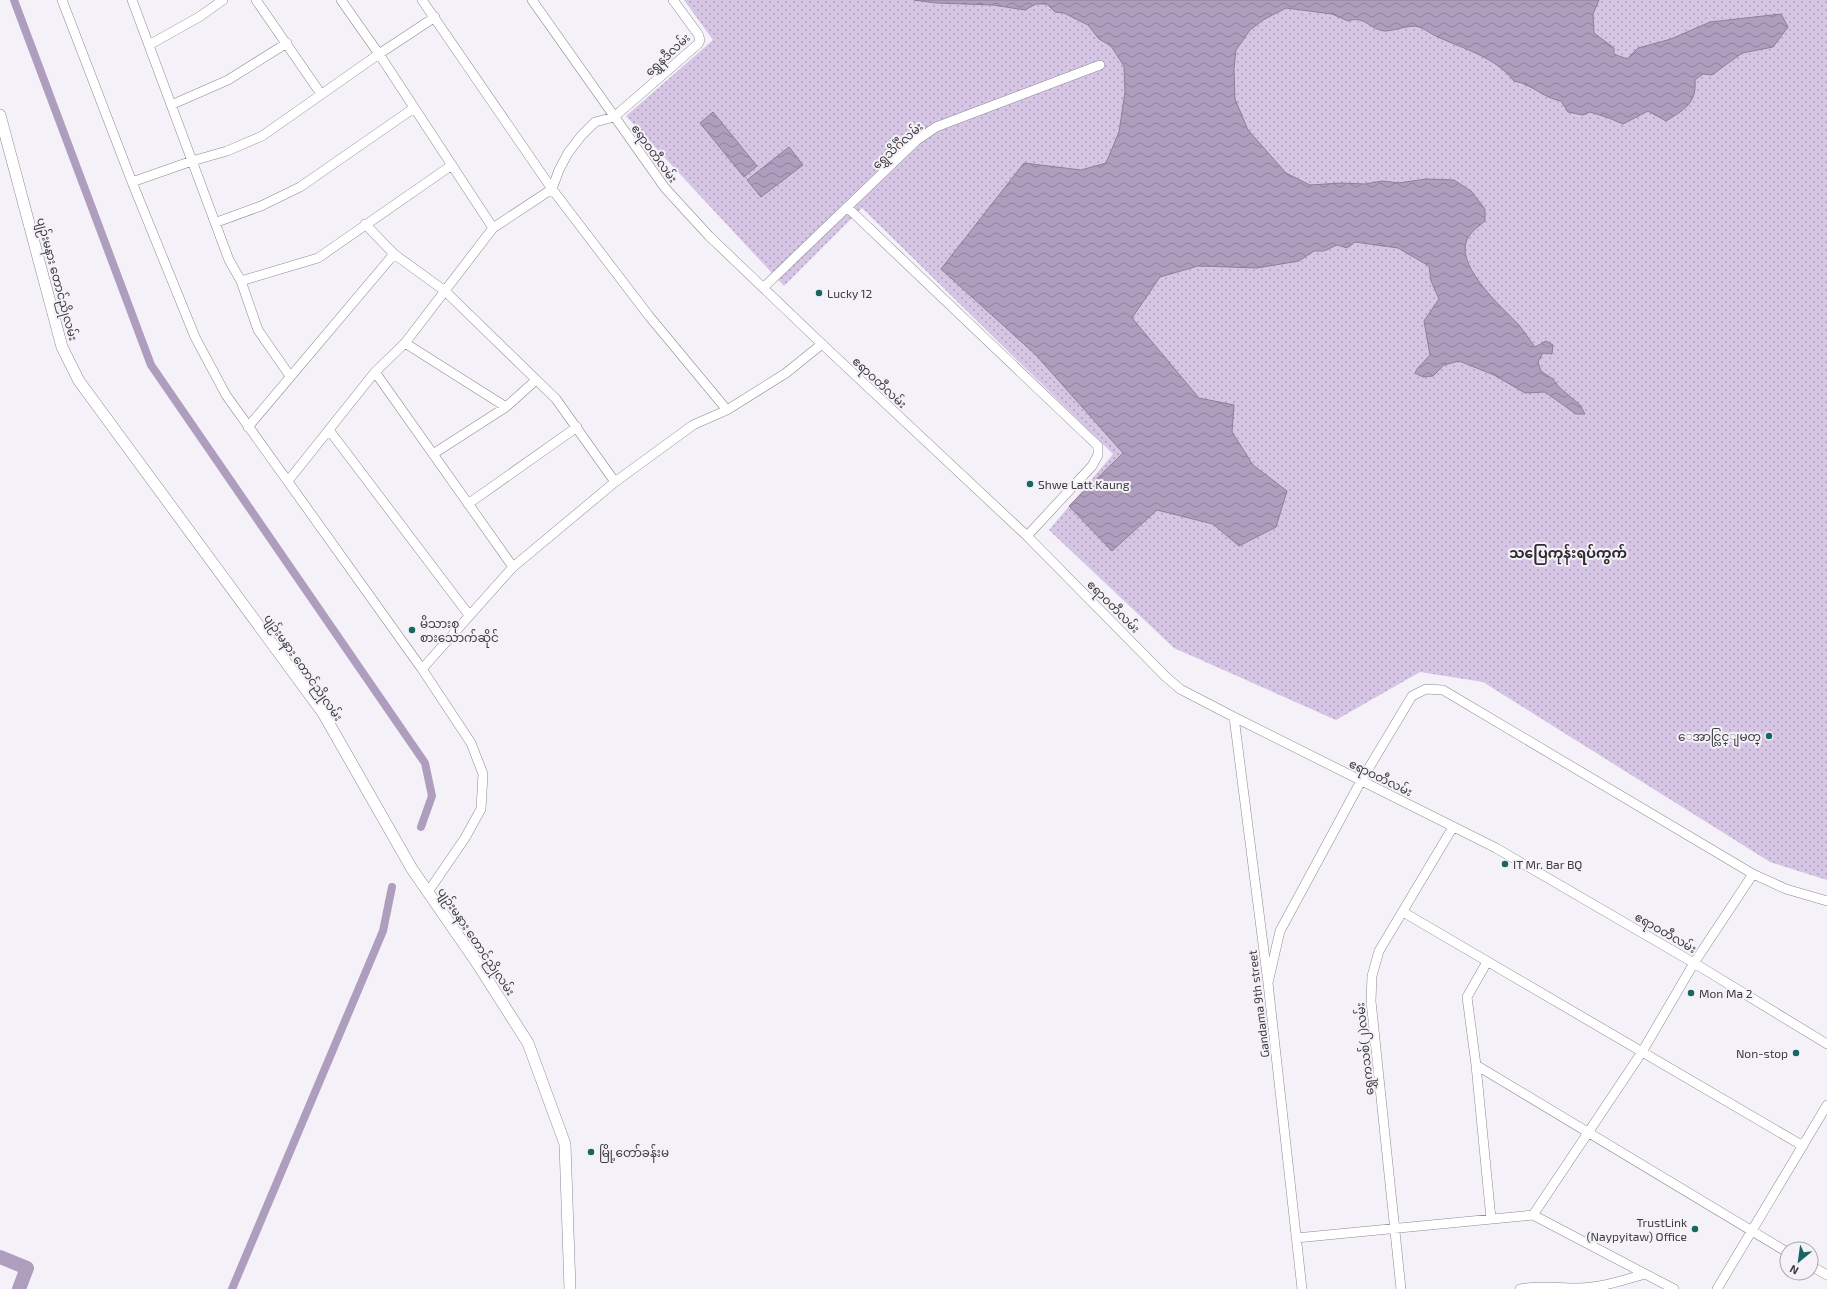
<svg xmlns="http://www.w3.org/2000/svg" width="1827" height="1289" font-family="'Exo 2','Noto Sans Myanmar',sans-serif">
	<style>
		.grass { fill: url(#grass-dots) }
		.water { fill: url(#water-waves); stroke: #8c8097 }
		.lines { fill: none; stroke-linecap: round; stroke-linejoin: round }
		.canal { stroke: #af9dbd; stroke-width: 8 }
		.river { stroke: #af9dbd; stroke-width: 14 }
		.minor-casing { stroke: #8d8991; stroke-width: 10 }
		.major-casing { stroke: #8d8991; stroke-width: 12 }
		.minor { stroke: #fff; stroke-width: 9 }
		.major { stroke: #fff; stroke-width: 11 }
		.poi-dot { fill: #196560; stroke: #f5f1f9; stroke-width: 1.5 }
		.labels { text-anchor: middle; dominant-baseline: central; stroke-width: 4; stroke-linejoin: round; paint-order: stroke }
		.street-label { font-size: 12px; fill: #3c3b3e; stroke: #f5f1f9 }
		.poi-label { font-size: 12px; fill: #3c3b3e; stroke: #f5f1f9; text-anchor: start }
		.quarter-label { font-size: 14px; font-weight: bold; fill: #2e2a30; stroke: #f5f1f9 }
	</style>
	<defs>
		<pattern id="grass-dots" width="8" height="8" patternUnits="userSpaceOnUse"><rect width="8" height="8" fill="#d6c5e4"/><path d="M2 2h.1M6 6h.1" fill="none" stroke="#afa1ba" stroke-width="1.8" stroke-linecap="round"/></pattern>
		<pattern id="water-waves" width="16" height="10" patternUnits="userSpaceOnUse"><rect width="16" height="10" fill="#af9dbd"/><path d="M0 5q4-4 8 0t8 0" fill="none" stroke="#90819b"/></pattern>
	</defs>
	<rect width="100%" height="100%" fill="#f5f1f9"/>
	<path class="grass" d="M684 0H1827V880L1770 862 1483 682 1420 672 1336 720 1174 648 1049 530 1113 454 862 208 784 286 626 116 713 40Z"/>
	<path class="water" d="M914 0H1599L1593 14 1594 33 1614 48V54L1627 59 1638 48 1671 39 1710 22 1781 14 1788 27 1773 47 1742 53 1712 75 1703 74 1695 80C1697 103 1684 110 1666 121L1648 111 1623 124 1609 118 1590 112 1583 115 1568 112 1561 101C1543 98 1532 84 1514 81 1495 57 1464 49 1438 37 1432 35 1424 28 1419 27 1411 24 1394 31 1385 31 1370 30 1365 15 1348 21L1332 14 1286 8 1263 20 1250 30 1236 50 1234 69 1235 99 1248 130 1286 173 1310 185 1341 183 1365 184 1382 181 1399 183 1426 179 1454 180 1471 191 1485 209V221C1480 225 1473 230 1469 236 1451 263 1501 306 1518 324 1524 331 1529 339 1535 347L1546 341 1553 345 1552 354 1543 353 1538 362 1541 371 1553 379 1559 387 1580 405 1585 414H1576L1545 392 1525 393 1494 375 1459 361 1444 365 1433 376 1423 377 1415 373 1417 369 1430 355 1424 321 1439 299 1431 281 1429 266 1398 248 1355 242 1347 248 1337 245 1324 251H1314L1299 261 1257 268 1198 266 1160 277 1132 318 1199 398 1234 405 1232 432 1253 465 1287 491 1276 527 1239 546 1213 524 1157 510 1112 551 1069 506 1123 453 1036 355 941 269 1024 163 1081 170 1106 163 1119 132 1125 92 1124 66 1111 46 1099 39 1088 25 1064 13 1055 12 1047 4H1036L1025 10 993 5 936 3Z
		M713 112 757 166 744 177 700 123Z
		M789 147 803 165 761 197 747 180Z"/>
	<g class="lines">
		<path class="canal" d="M14 0 151 365 425 763 432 796 421 827
			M232 1289 383 931 392 887"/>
		<path class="river" d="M0 1257 27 1268 19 1289"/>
		<defs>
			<path id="minor" d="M62 0 132 182 195 337 226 395 422 669 471 743 483 774 481 809 465 838 428 892
				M132 0 229 260 241 281 258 330 290 376
				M256 0 321 94
				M341 0 379 54 493 228
				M422 0 552 189 649 316 727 410
				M532 0 665 188 709 236 822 344 1027 536 1166 677 1180 689 1234 717 1496 848 1694 963 1827 1044
				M149 45 199 17 223 0
				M171 105 228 80 287 43
				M132 182 192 161 227 151 262 136 379 54 435 17
				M847 207 1098 446V455L1092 466 1027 536
				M217 222 261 206 300 187 414 108
				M365 224 394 254 445 291 556 399 615 482
				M241 281 318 258 452 165
				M764 287 917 140 936 127 1100 65
				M405 343 506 407
				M375 372 513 567
				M248 427 394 254
				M329 430 469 615
				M433 454 506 407 536 380
				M288 481 375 372 405 343 493 228 552 189 559 170 568 153 581 136 595 122 614 117 698 44 700 40 698 34 673 0
				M468 504 577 427
				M422 669 513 567 615 482 693 425 727 410 786 373 822 344
				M1234 717 1268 983 1302 1289
				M1403 912 1803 1146
				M1487 962 1467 997 1476 1065 1491 1219
				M1268 983 1280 931 1361 781 1412 696 1426 689 1443 690 1753 874 1786 889 1827 901
				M1476 1065 1787 1252
				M1533 1215 1642 1052 1694 963 1753 874
				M1296 1238 1533 1215 1674 1289
				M1811 1266 1827 1275
				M1401 1289 1371 1001 1372 976 1379 951 1453 827
				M1520 1289C1540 1285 1558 1288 1578 1288 1601 1288 1624 1280 1645 1274
				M1717 1289 1827 1105"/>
			<path id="major" d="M0 115 62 347 79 381 323 713 412 869 475 960 528 1043 565 1144 570 1289"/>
		</defs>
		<use href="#minor" class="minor-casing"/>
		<use href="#major" class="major-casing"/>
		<use href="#minor" class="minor"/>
		<use href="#major" class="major"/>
	</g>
	<g class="poi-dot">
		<circle cx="819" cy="293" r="4"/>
		<circle cx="1030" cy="484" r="4"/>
		<circle cx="412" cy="630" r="4"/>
		<circle cx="1769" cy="736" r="4"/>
		<circle cx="1505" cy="864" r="4"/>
		<circle cx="1691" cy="993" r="4"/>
		<circle cx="1796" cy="1053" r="4"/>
		<circle cx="591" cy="1152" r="4"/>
		<circle cx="1695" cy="1229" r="4"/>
	</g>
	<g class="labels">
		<g class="street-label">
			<text transform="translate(667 54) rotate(-43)">ရွှေနဒီလမ်း</text>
			<text transform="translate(897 145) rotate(-42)">ရွှေသိင်္ဂီလမ်း</text>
			<text transform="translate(655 153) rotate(54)">ဧရာဝတီလမ်း</text>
			<text transform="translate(58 279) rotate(75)">ပျဉ်းမနား တောင်ညိုလမ်း</text>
			<text transform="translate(880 382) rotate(43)">ဧရာဝတီလမ်း</text>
			<text transform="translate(1114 606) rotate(45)">ဧရာဝတီလမ်း</text>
			<text transform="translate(304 667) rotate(55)">ပျဉ်းမနား တောင်ညိုလမ်း</text>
			<text transform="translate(1381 777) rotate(26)">ဧရာဝတီလမ်း</text>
			<text transform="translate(1666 932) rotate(30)">ဧရာဝတီလမ်း</text>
			<text transform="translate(477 941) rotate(56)">ပျဉ်းမနား တောင်ညိုလမ်း</text>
			<text transform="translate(1258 1004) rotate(-97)">Gandama 9th street</text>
			<text transform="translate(1364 1049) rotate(-96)">ရွှေကသစ်(၂)လမ်း</text>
		</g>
		<g class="poi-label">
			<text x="827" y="293">Lucky 12</text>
			<text x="1038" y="484">Shwe Latt Kaung</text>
			<text x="420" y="623">မိသားစု<tspan x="420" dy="14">စားသောက်ဆိုင်</tspan></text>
			<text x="1761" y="736" text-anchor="end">ေအာင္လြင္ျမတ္</text>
			<text x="1513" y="864">IT Mr. Bar BQ</text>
			<text x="1699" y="993">Mon Ma 2</text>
			<text x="1788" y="1053" text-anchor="end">Non-stop</text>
			<text x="599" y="1152">မြို့တော်ခန်းမ</text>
			<text x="1687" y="1222" text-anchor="end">TrustLink<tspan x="1687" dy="14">(Naypyitaw) Office</tspan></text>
		</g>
		<g class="quarter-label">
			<text x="1568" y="552">သပြေကုန်းရပ်ကွက်</text>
		</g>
	</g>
	<g transform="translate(1799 1261) rotate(209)"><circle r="19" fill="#f5f1f9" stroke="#aba8ae"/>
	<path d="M0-3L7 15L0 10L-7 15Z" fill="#196560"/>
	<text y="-6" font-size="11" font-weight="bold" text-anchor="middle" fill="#3c3b3e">N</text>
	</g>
</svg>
